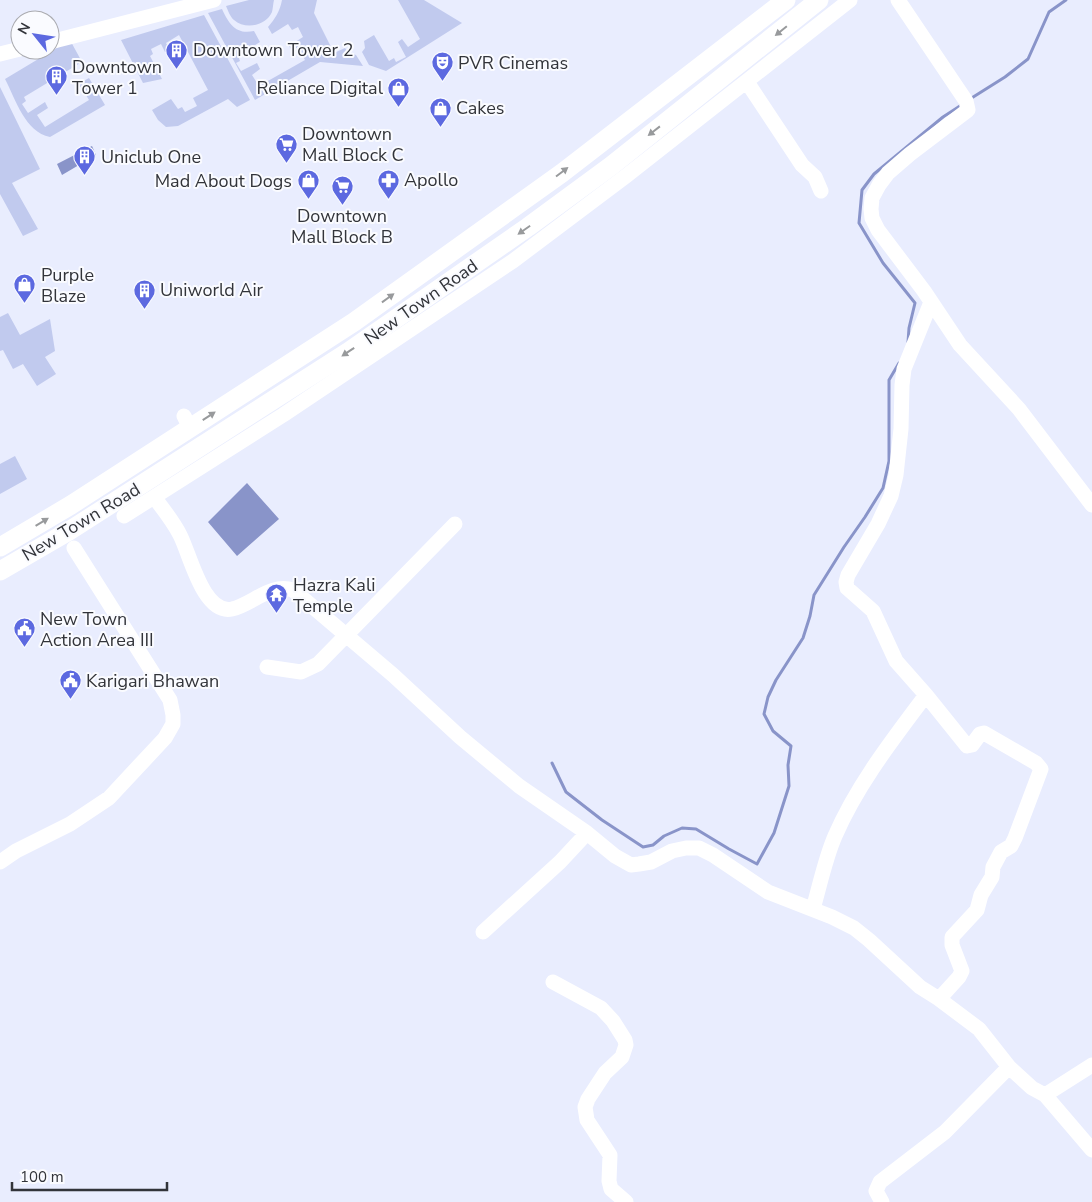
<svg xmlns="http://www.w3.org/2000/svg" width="1092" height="1202" font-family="'Nunito Sans',sans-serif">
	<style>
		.green { fill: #c1caee }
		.water { fill: #8994c9 }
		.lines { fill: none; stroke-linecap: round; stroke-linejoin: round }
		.stream { stroke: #8994c9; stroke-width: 3 }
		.minor { stroke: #fff; stroke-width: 15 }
		.major { stroke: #fff; stroke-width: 19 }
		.oneway { fill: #989a9c }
		.labels { text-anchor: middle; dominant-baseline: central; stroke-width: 4; stroke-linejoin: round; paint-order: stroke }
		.poi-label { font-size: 18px; fill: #32343a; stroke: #fafbff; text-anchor: start }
		.street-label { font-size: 18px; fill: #32343a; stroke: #fafbff }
	</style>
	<rect width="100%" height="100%" fill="#e9edfe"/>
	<path class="green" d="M249 0H274C273 4 273 8 272 12 266 26 245 30 234 20 230 17 228 10 226 6Z
		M282 0H317L314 13 334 53 345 48 348 52 356 55 363 66 320 62 255 100 208 13 222 9C229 24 236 35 254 31L260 42 238 56 240 61 236 63 241 71 257 63 260 69 252 75 259 86 305 60 298 47 292 51 289 46 303 37 298 27 292 30 288 24 272 34 268 27C275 19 280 11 282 0Z
		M398 0H424L462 23 386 71 369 65 362 52 365 48 364 41 374 35 389 61 394 58 396 62 406 57 398 42 402 39 408 47 420 39Z
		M204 15 250 100 237 107 228 99 178 126 166 127 158 120 152 110 171 99 178 109 182 107 185 112 197 106 193 98 208 90 179 35 166 43 170 50 165 52 161 44 151 49 153 54 150 56 162 79 143 83 121 40Z
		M70 40 82 62 24 97 26 101 22 104 28 113 45 102 48 108 37 115 45 127 89 100 81 87 76 89 75 86 89 78 105 105 50 137C25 132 16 100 5 79Z
		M0 87 40 169 12 183 38 229 23 236 0 194Z
		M8 313 20 335 50 319 55 351 45 357 56 374 37 386 23 364 13 369 3 350 0 351V317Z
		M15 456 27 479 0 494V464Z"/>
	<path class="water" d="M92 146 96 155 62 175 57 164Z
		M247 483 279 519 237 556 208 522Z"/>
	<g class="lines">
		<path class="stream" d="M970 99 1005 77 1028 59 1049 12 1066 0
			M908 342 909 328 915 303 883 263 859 223 862 190 874 174 943 117 963 104
			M552 763 566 792 602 820 643 847 653 845 664 836 682 828 696 829 729 849 757 864 774 833 789 786 788 765 791 746 773 731 764 714 768 697 776 680 803 638 810 616 814 595 844 547 865 517 883 488 889 461V380L899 363"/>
		<path class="minor" d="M898 0 966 101 968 110 910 154 888 173 879 185 872 198 871 209 872 218 878 230 924 291 960 345 1019 409 1092 505
			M50 42 214 0
			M0 54 20 49
			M747 82 802 165 815 177 821 191
			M931 302 904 369 902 385 901 429 896 475 891 496 878 524 848 575 846 582 847 588 873 611 896 661 926 695 967 746 972 745 980 734 984 733 1036 763 1041 769 1015 838 1011 846 1001 852 993 867 992 877 981 895 977 910 952 937V945L962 971 959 977 939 999
			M184 416 190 428
			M154 497C163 509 173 521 180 535 190 554 203 615 232 609 253 604 270 583 293 590L393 675 460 737 519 786 587 833 615 856 631 865 639 864 651 862 672 851 686 848H699L713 855 768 892 832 917 854 928 869 940 920 987 939 999 979 1029 1009 1067 1032 1088 1045 1095 1092 1150
			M124 516 283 415 513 261 626 176 850 0
			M267 667 301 672 318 664 455 524
			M0 862 16 851 70 824 109 798 165 738 173 724V715L170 700 74 548
			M813 909C820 885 825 859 835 836 857 785 893 739 926 695
			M483 932 560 862 587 833
			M553 982 601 1008 613 1021 625 1040 626 1045 622 1057 605 1073 588 1099 585 1107 587 1120 610 1155 609 1181 611 1189 626 1202
			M1045 1095 1092 1065
			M882 1202 876 1191 880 1182 945 1132 1009 1067"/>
		<path class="major" d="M0 547 71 505 354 322 562 173 786 0
			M0 571 69 531 348 352 528 227 611 166 819 0"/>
	</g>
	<defs><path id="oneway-solid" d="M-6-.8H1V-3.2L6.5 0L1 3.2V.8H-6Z" transform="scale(1.25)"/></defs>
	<g class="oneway">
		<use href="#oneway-solid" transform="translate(781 31) rotate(141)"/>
		<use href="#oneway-solid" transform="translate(654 131) rotate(142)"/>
		<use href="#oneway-solid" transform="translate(562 172) rotate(-37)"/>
		<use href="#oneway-solid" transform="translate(524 230) rotate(145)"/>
		<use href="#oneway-solid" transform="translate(388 298) rotate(-36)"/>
		<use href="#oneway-solid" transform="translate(348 352) rotate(146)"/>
		<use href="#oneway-solid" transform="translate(209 416) rotate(-33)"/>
		<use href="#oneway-solid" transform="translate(42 522) rotate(-31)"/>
	</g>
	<defs>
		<symbol id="building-pin" viewBox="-11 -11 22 30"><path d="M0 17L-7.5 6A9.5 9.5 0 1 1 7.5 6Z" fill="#5c69e0" stroke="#fafbff"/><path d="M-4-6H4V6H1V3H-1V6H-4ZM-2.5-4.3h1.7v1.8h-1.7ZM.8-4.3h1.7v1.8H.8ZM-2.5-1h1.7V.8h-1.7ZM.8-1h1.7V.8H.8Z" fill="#fff"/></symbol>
		<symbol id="theatre-pin" viewBox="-11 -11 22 30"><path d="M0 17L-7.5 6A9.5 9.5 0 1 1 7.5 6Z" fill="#5c69e0" stroke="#fafbff"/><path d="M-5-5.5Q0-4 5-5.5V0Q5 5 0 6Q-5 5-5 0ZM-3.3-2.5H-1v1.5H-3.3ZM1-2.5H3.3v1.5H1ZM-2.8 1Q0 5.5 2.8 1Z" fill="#fff"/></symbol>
		<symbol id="shop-pin" viewBox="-11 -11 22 30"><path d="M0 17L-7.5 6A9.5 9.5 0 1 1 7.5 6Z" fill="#5c69e0" stroke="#fafbff"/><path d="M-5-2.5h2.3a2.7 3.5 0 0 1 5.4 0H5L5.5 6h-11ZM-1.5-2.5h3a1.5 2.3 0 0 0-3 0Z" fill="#fff"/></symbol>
		<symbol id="supermarket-pin" viewBox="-11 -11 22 30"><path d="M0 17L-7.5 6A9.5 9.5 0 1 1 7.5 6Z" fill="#5c69e0" stroke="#fafbff"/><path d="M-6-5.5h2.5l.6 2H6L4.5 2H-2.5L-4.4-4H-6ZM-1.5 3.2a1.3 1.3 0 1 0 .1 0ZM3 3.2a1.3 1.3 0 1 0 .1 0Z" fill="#fff"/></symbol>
		<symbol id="pharmacy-pin" viewBox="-11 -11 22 30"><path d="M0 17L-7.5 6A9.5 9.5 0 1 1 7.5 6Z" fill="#5c69e0" stroke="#fafbff"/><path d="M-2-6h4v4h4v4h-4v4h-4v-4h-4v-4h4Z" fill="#fff"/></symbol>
		<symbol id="temple-pin" viewBox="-11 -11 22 30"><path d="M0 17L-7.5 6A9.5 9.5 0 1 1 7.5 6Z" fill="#5c69e0" stroke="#fafbff"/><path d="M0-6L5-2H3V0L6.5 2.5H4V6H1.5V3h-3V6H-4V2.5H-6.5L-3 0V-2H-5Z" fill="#fff"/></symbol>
		<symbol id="civic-pin" viewBox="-11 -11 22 30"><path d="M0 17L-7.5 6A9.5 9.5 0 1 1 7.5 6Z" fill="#5c69e0" stroke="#fafbff"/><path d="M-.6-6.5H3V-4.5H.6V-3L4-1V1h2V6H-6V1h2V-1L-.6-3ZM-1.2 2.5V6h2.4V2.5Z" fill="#fff"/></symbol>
	</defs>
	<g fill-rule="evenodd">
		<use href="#building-pin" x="164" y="38" width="25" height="34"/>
		<use href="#theatre-pin" x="430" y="50" width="25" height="34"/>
		<use href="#building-pin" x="44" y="64" width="25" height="34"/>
		<use href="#shop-pin" x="386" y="76" width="25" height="34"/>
		<use href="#shop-pin" x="428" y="96" width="25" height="34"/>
		<use href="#supermarket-pin" x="274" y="132" width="25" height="34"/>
		<use href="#building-pin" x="72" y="144" width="25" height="34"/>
		<use href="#pharmacy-pin" x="376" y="168" width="25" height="34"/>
		<use href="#shop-pin" x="296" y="168" width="25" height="34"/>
		<use href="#supermarket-pin" x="330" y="174" width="25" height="34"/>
		<use href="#shop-pin" x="12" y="272" width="25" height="34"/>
		<use href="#building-pin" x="132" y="278" width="25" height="34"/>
		<use href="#temple-pin" x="264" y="582" width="25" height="34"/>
		<use href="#civic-pin" x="12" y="616" width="25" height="34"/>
		<use href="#civic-pin" x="58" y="668" width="25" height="34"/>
	</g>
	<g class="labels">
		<g class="poi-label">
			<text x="193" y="50">Downtown Tower 2</text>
			<text x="458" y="63">PVR Cinemas</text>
			<text x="72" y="67">Downtown<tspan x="72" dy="21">Tower 1</tspan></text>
			<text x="383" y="88" text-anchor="end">Reliance Digital</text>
			<text x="456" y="108">Cakes</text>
			<text x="302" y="134">Downtown<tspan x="302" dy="21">Mall Block C</tspan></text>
			<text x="101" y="157">Uniclub One</text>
			<text x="404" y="180">Apollo</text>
			<text x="292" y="181" text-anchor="end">Mad About Dogs</text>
			<text x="342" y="216" text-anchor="middle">Downtown<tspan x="342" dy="21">Mall Block B</tspan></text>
			<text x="41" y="275">Purple<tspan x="41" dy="21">Blaze</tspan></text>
			<text x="160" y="290">Uniworld Air</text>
			<text x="293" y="585">Hazra Kali<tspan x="293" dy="21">Temple</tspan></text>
			<text x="40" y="619">New Town<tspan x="40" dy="21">Action Area III</tspan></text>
			<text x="86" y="681">Karigari Bhawan</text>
		</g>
		<g class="street-label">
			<text transform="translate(421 302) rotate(-35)">New Town Road</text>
			<text transform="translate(81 522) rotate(-31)">New Town Road</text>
		</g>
	</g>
	<g transform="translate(35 35) rotate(300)"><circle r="24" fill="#fafbff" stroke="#aaabb0"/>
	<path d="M0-4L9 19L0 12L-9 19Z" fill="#5c69e0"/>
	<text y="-8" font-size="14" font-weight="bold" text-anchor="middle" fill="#32343a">N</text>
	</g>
	<path d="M12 1182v8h155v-8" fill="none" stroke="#32343a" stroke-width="2.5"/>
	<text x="20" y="1182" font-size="15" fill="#32343a" stroke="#fafbff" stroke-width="4" paint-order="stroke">100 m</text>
</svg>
